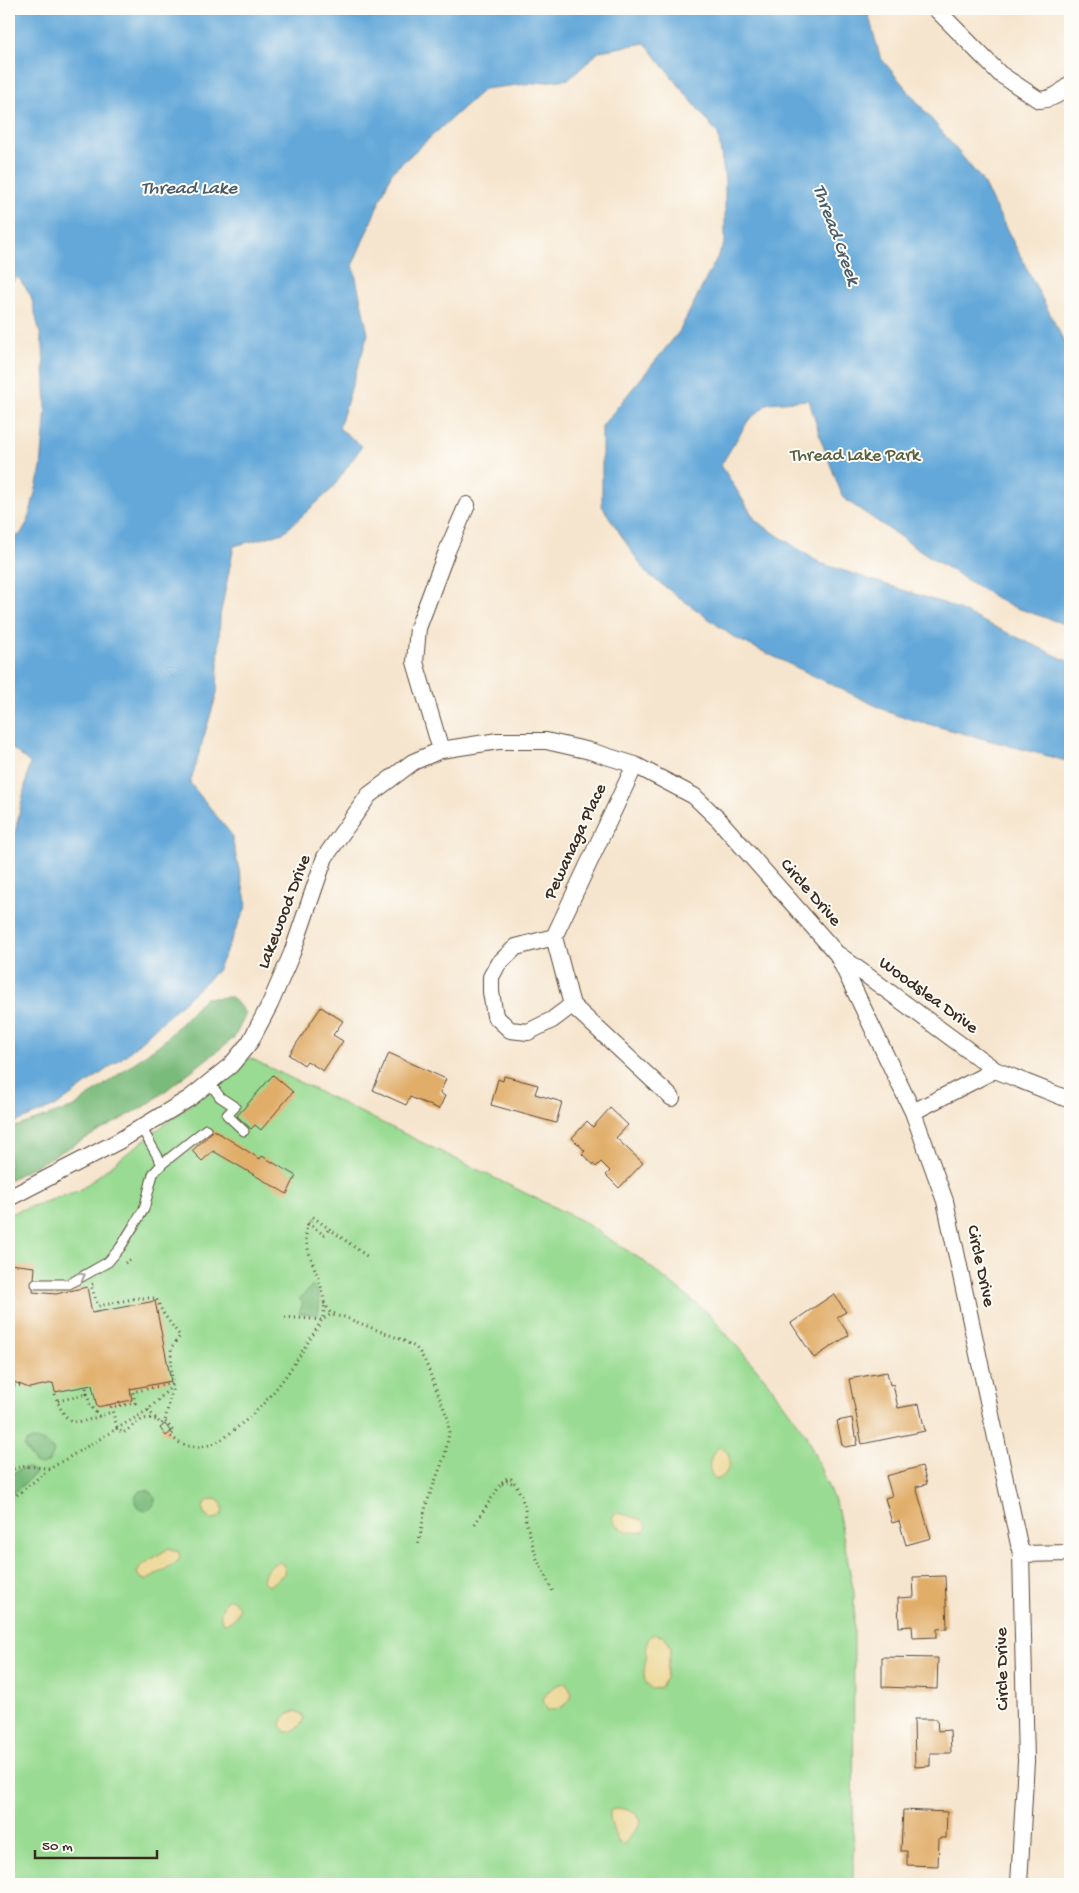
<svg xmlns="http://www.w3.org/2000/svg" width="1079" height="1893" font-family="'Gochi Hand',sans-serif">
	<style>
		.green { fill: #99db92; stroke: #6a8258 }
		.forest { fill: #7abb7c; stroke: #5a724d }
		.sand { fill: #eeda9e; stroke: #94825e }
		.water { fill: #64a8d9; stroke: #50697c }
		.building { fill: #e1ae6a }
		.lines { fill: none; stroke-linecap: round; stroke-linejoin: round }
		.service-casing { stroke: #574638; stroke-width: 11 }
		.minor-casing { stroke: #574638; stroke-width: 18 }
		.path { stroke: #574638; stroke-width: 3; stroke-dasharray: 1 4; stroke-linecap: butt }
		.service { stroke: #fff; stroke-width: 9 }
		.minor { stroke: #fff; stroke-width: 16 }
		.oneway { stroke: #a79f9a }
		.labels { text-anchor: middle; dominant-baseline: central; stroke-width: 4; stroke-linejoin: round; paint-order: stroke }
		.park-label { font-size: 18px; fill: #575f41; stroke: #fdfcf7 }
		.street-label { font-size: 18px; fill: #3b2a1e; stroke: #fdfcf7 }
		.water-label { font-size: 19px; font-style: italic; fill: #4b5c69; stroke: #fdfcf7 }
	</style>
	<rect width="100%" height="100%" fill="#fdfcf7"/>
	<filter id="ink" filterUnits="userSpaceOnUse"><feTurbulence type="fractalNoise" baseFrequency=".02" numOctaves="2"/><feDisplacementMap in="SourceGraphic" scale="10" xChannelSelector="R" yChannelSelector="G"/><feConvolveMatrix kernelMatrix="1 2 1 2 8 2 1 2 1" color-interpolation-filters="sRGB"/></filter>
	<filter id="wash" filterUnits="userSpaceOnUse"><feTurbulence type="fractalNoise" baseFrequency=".0096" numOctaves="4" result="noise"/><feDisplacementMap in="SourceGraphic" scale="20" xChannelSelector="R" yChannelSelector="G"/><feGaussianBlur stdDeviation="1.12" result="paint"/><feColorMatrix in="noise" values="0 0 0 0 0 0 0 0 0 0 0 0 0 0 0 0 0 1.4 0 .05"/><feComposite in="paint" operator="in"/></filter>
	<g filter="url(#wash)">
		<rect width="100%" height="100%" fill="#f6e5ce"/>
		<path class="green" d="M250 1058 580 1220 642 1260 709 1314 767 1381 806 1435 838 1510 854 1593 853 1884H9V1214L80 1190Z"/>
		<path class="forest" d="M232 997 246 1014 234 1038 147 1105 9 1180V1129L74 1107 164 1041 205 998Z
			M313 1285C321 1293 320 1304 318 1315L299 1313 303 1303 299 1299Z
			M31 1440C40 1440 49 1442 54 1451L50 1461 42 1465 36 1464 24 1447 27 1441Z
			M22 1468H29L34 1471 35 1474 9 1497V1476Z
			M135 1500a10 10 0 1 1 20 0a10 10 0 1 1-20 0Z"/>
		<path class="sand" d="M720 1447 728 1453C732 1464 728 1475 717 1480 705 1473 709 1453 720 1447Z
			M203 1509a10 10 0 1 1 20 0a10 10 0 1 1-20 0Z
			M618 1513 643 1520 646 1524V1529L643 1532C632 1534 615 1530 612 1518L614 1514Z
			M169 1548 179 1552 180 1558 178 1561 151 1578 146 1580 140 1578 137 1573 141 1566Z
			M279 1562 285 1566 284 1574 269 1586 267 1585 263 1581C264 1572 270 1564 279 1562Z
			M232 1599 239 1607C238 1617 232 1623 223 1623 218 1615 222 1606 227 1600Z
			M654 1634 665 1637 671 1647 666 1678 661 1687 652 1689C641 1682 644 1670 646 1659 648 1649 643 1641 654 1634Z
			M564 1683 567 1684C579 1698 561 1711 547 1710L543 1700C547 1691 554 1685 564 1683Z
			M295 1711 302 1714 304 1719C301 1726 292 1733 285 1732L281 1725C283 1717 287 1713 295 1711Z
			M616 1808C627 1809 636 1811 641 1821L637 1829 624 1844 619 1843C614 1834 609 1821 610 1811Z"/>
		<path class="water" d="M9 9H867L880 57 981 179 1070 353V626L1008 605 936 561 843 498 821 440 809 400 768 403 748 421 721 465 756 521 820 563 946 604 1070 662V762L895 715 735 638 646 573 602 506V426L679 332 725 242V180L718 134 645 43 600 51 569 79 484 89 392 172 353 264 368 334 339 428 362 446 332 489 283 533 234 546 220 616 217 693 190 783 231 834 247 905 217 971 126 1055 58 1105 9 1125V860L30 763 9 746V533L11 537 20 535 28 521 41 468 46 408 43 346 31 296 18 277 9 285Z"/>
		<g id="blocks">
			<path class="building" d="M321 1007 343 1021 333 1035 343 1041 323 1071 307 1061 304 1065 289 1055Z
				M389 1053 446 1079 440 1093 445 1096 439 1109 410 1097 406 1105 373 1090Z
				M273 1075 293 1092 261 1130 255 1125 251 1129 237 1116Z
				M504 1076 538 1085 535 1094 562 1102 556 1123 491 1105 498 1079 503 1081Z
				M610 1108 628 1125 616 1138 643 1163 619 1188 606 1175 610 1171 601 1162 596 1167 582 1154 585 1151 572 1138 587 1121 593 1127Z
				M214 1130 260 1159 262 1156 296 1176 287 1194 213 1151 202 1161 192 1151Z
				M9 1264 35 1267 33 1292 56 1294 87 1287 92 1313 155 1301 171 1381 130 1389 132 1400 97 1407 92 1385 55 1392 53 1383 29 1388 9 1380Z
				M834 1294 846 1312 837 1317 849 1335 814 1358 791 1323Z
				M887 1372 890 1385 893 1384 898 1408 919 1404 925 1431 862 1444 849 1379Z
				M852 1418 855 1436H857L858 1441H856L857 1445 845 1447 842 1445 837 1421Z
				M165 1424 171 1432 166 1436 160 1428Z
				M922 1466 927 1484 916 1487 931 1538 906 1545 899 1521 892 1523 885 1498 892 1496 886 1476Z
				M945 1576 947 1628 937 1629V1637L913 1638 912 1626 899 1627 898 1598 914 1597 913 1577Z
				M882 1657 938 1658 937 1689 882 1687Z
				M914 1719H937L938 1731 950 1730 951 1753H930V1766L915 1767Z
				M903 1810 947 1812 946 1838H939L938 1866 907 1865V1851H901Z"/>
		</g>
	</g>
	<g filter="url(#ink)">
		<use href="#blocks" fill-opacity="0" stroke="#574638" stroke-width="1"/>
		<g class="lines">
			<defs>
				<path id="service" d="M209 1082 220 1097 235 1107 227 1115 244 1131
					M162 1164 206 1129
					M36 1284H69L108 1262 120 1248 144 1209 153 1174 162 1164 141 1127"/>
				<path id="minor" d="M936 9 1000 74 1039 100C1053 99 1060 94 1070 84
					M441 750 415 662 418 628 447 551 467 505
					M554 937 572 1005 672 1098
					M839 955 995 1070 1070 1100
					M572 1005 552 1020 528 1032 510 1030 495 1016 491 992V977L498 964 516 947 554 937 635 765
					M913 1112 995 1070
					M9 1198 119 1141 190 1098 231 1065 250 1042 270 1004 292 953 325 857 369 795 413 762 441 750 498 741H546L590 751 635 765 694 796 719 820 837 954 913 1112 945 1201 1021 1554 1026 1761 1019 1884
					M1021 1554 1070 1553"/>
			</defs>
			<use href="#service" class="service-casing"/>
			<use href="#minor" class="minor-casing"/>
			<path class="path" d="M308 1223 324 1235 329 1229
				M125 1263 131 1259
				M93 1284 91 1285 98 1306 138 1298H156L163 1313 180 1336 171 1348 172 1390 165 1421
				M324 1303 330 1312 338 1315
				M285 1317 322 1320 330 1315 344 1317 400 1339 415 1347 419 1351 426 1363 448 1419 449 1433 445 1455 426 1505 418 1546
				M9 1386 23 1385
				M55 1394C68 1435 81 1421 112 1412
				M87 1394 91 1407 99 1416
				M58 1401 87 1394 86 1386
				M148 1410 161 1424 165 1421 174 1432 170 1436C184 1447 194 1450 212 1444 221 1441 228 1435 235 1429 266 1406 288 1375 308 1342 314 1333 322 1323 324 1312 328 1284 300 1250 307 1226 308 1223 311 1219 313 1217L368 1257
				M117 1427 111 1407 135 1403 133 1392 172 1383
				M116 1428 123 1433C134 1426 142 1414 156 1420
				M9 1471C23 1463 35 1468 50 1468
				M502 1484 507 1481 514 1484
				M9 1501 51 1468 148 1410 172 1386
				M475 1524 502 1482 507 1478 511 1479 517 1486 525 1507 526 1522 537 1559 553 1592"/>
			<use href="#service" class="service"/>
			<use href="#minor" class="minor"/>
		</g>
		<defs><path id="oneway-chevron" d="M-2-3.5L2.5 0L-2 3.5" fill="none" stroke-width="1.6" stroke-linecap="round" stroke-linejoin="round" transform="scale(1.25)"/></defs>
		<use class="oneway" href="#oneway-chevron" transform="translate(82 1276) rotate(-29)"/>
	</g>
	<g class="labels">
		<g class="park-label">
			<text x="855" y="456">Thread Lake Park</text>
		</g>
		<g class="street-label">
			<text transform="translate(576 842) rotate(-65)">Pewanaga Place</text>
			<text transform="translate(810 893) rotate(49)">Circle Drive</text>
			<text transform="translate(285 912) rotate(-69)">Lakewood Drive</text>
			<text transform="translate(928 996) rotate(36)">Woodslea Drive</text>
			<text transform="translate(980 1266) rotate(78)">Circle Drive</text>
			<text transform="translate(1003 1669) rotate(-91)">Circle Drive</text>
		</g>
		<g class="water-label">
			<text x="189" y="189">Thread Lake</text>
			<text transform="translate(835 235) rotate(70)">Thread Creek</text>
		</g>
	</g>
	<rect width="1079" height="1893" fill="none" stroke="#fdfcf7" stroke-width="30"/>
	<path d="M35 1850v8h122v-8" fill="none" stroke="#3b2a1e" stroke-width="2.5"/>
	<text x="42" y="1850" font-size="15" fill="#3b2a1e" stroke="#fdfcf7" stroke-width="4" paint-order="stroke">50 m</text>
</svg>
